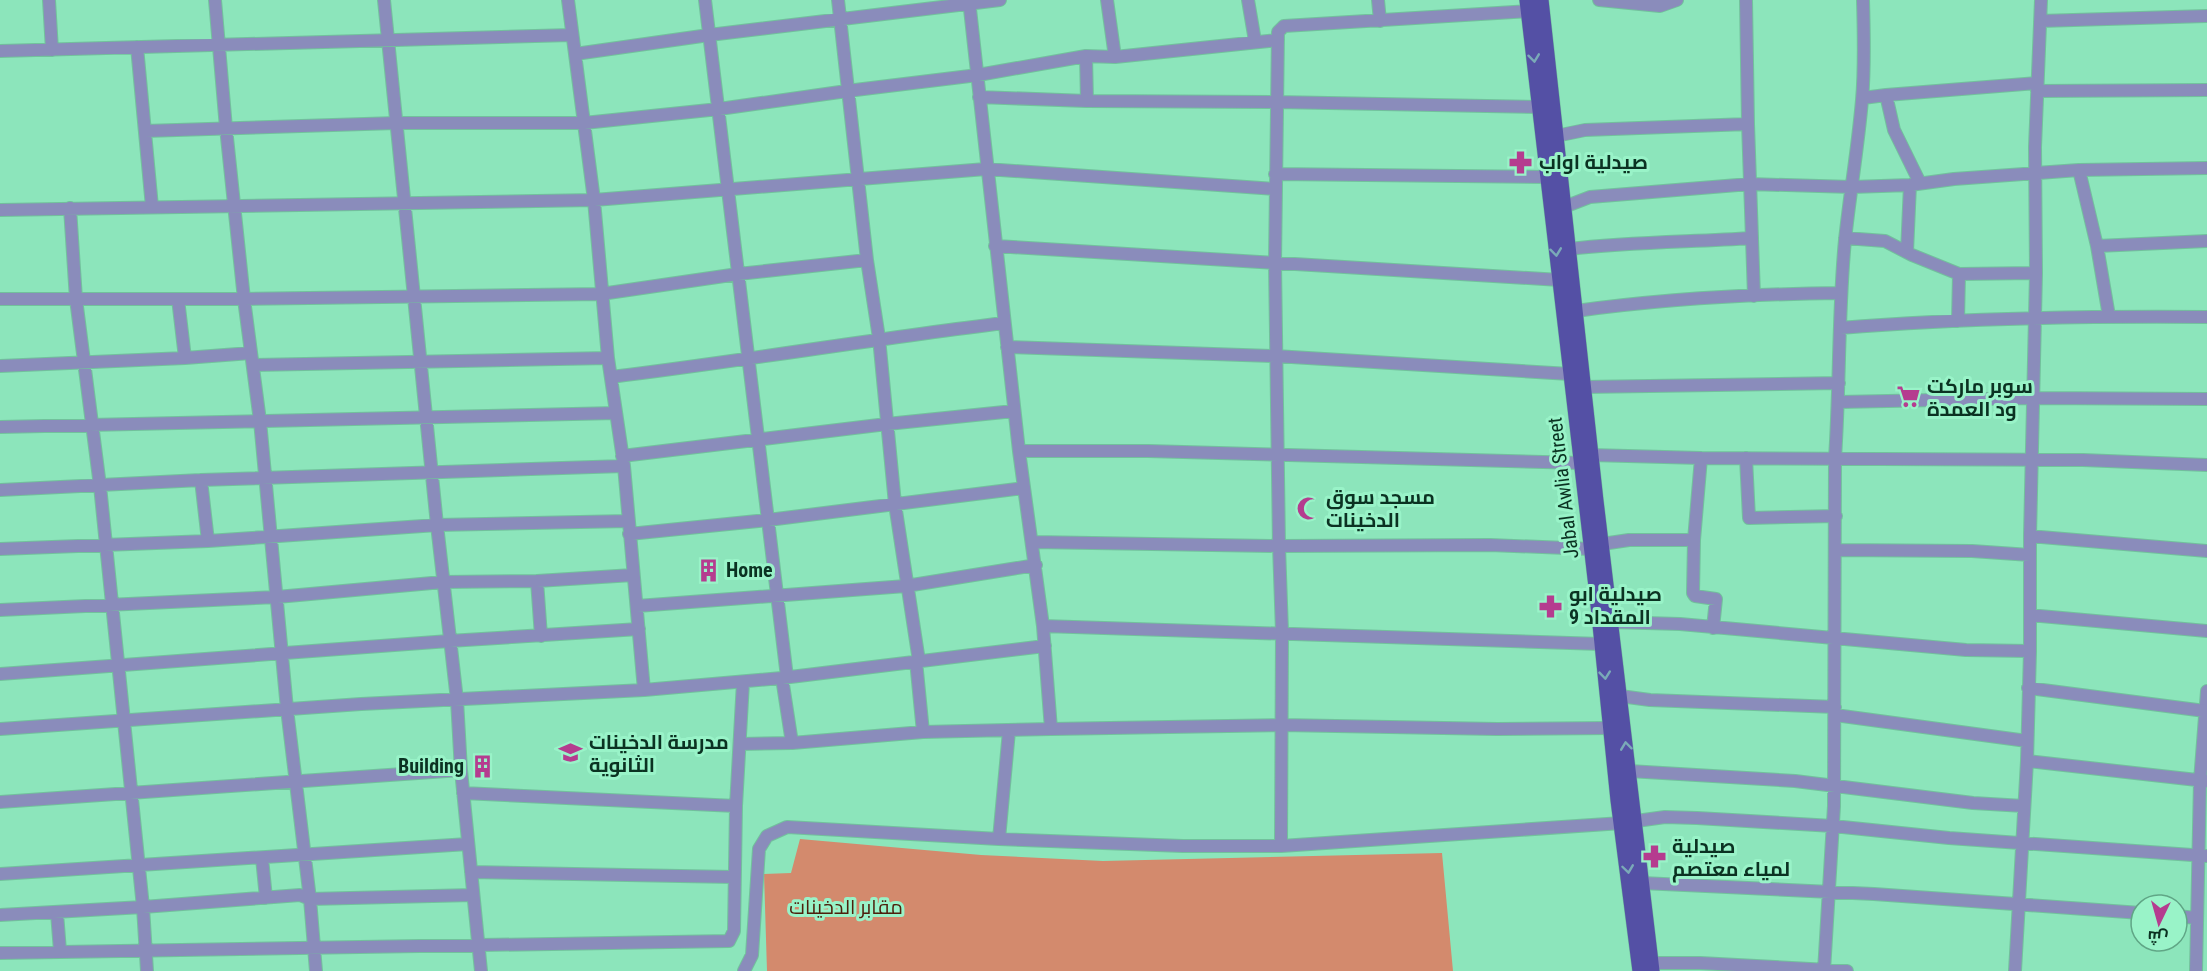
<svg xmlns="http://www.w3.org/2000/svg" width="2207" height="971" font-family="'Roboto Condensed',Cairo,sans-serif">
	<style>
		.green { fill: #d38a6d }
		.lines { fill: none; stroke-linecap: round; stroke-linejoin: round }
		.minor-casing { stroke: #72c19c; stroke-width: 14 }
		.major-casing { stroke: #72c19c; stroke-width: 16 }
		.minor { stroke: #8a8cbb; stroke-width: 12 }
		.major { stroke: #5450a5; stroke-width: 15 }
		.oneway { stroke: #7aaab8 }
		.labels { text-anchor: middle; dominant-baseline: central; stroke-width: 6; stroke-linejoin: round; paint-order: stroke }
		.poi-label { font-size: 20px; font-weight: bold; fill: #0b3222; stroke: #99f3c8; text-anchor: start }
		.street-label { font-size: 20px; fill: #0b3222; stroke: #99f3c8 }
		.park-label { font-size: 20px; fill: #4d200c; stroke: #99f3c8 }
	</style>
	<rect width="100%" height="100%" fill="#8ce5bb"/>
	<path class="green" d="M800 839 981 855 1103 861 1442 853 1453 971H767L764 874 791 873Z"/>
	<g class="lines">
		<defs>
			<path id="minor" d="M49 0 52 50
				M215 0 226 128 244 299 260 421 287 709 310 899 316 971
				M384 0 437 525 457 700 461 770 481 971
				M568 0 594 200 608 358 624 466 644 690
				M705 0 787 677
				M838 0 867 260 879 338 895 504 919 661
				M969 0 1019 451 1043 626 1051 729
				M1107 0 1115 57
				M1248 0 1255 41
				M1378 0 1380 21
				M1599 0 1660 6 1677 0
				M1746 0 1748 124 1754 296
				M2040 21 2207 16
				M137 47 152 207
				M0 51 571 35
				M575 54 709 35 1000 0
				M1086 56 1087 101
				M2037 91 2207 90
				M1886 95 1894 130 1920 183
				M979 97 1087 101 1276 102 1540 107
				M1863 98 1886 95 2037 83
				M145 131 396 123H584L719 109 847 91 978 75 1086 56 1115 57 1278 40
				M1556 136 1585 130 1748 124
				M2079 170 2097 246 2109 316
				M1275 174 1548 177
				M1564 207 1590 197 1750 184 1852 187 1910 185 1954 179 2079 170 2207 168
				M70 208 76 299 100 486 143 907 147 971
				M0 210 594 200 986 169 1275 189
				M1845 238 1885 241 1912 255 1959 274 2036 273
				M995 246 1560 280
				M2097 246 2207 241
				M1569 249C1630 242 1691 242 1752 238
				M1907 252 1910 185
				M0 299H244L601 294 738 274 867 260
				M178 299 185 358
				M1576 311C1663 299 1752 294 1841 293
				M1958 321 1959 274
				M1840 328C1962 318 2084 316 2207 317
				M1007 347 1275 356 1570 374
				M253 365 608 358
				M0 366 185 358 251 353
				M611 377C742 361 873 339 1004 323
				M1584 387 1839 383
				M1839 402 2033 398 2207 399
				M0 427 616 413
				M1019 451H1148L1581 463
				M1591 455 1701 458 2083 460 2207 465
				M622 456 887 424 1014 411
				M1701 458 1694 540 1693 593 1695 596 1716 599 1713 628
				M1746 458 1749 518 1836 516
				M201 480 208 541
				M0 490 201 480 624 466
				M629 534 768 520 1024 488
				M2030 536 2207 551
				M1033 542 1279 546 1490 545 1591 549
				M1602 544 1629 540H1694
				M0 549 208 541 437 525 628 521
				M1836 550 1972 551 2030 555
				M537 581 541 636
				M637 606 906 586 1036 565
				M0 610 277 597 443 582 537 581 633 575
				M2030 615 2207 631
				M1611 622 1680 624 1966 650 2030 651
				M1043 626 1601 644
				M916 661 923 732
				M0 674 449 641 639 629
				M782 678 792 743
				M2028 688 2205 711
				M1620 696 1650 700 1835 707
				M1835 715 2027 741
				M0 729 361 704 644 690 782 678 1045 646
				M740 744 792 743 923 732 1051 729 1282 725 1497 729 1611 728
				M2027 761 2206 781
				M1629 771 1795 781 1973 803 2024 806
				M463 793 736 806
				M0 802 461 770
				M999 839 1009 731
				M1281 846 1282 632 1279 546 1275 263 1278 32 1284 26 1529 11
				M262 858 266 898
				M471 872 733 877
				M0 874 468 844
				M1642 883 1874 894 2141 913
				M57 913 60 951
				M0 915 143 907 300 895 310 899 473 895
				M2177 916 2196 918
				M0 953 729 941 734 931 736 806 743 682
				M1651 963H1700L1847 971
				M744 971 752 955 759 849 767 836 787 827 999 839 1183 846H1281L1622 823 1665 817 1697 818 1833 826 1949 838 2207 856
				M1824 971 1834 806 1835 458C1840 385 1838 312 1845 240 1850 193 1858 147 1862 100 1865 67 1864 33 1863 0
				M2015 971 2027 761 2030 651V536L2036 273 2035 147 2041 0
				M2196 971 2200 781 2207 691"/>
			<path id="major" d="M1527 0 1597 595 1618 800 1640 971
				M1541 0 1596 501 1652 971"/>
		</defs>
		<use href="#minor" class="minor-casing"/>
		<use href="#major" class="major-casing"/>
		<use href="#minor" class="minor"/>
		<use href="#major" class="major"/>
	</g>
	<defs><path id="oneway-chevron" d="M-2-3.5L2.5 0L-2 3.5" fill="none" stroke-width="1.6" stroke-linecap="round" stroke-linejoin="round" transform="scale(1.5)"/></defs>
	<g class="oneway">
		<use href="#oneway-chevron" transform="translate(1534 58) rotate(83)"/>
		<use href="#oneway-chevron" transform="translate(1556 252) rotate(83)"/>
		<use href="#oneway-chevron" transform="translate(1605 675) rotate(84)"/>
		<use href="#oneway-chevron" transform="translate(1626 746) rotate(-97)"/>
		<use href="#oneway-chevron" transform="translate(1628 869) rotate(82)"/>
	</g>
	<defs>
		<symbol id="pharmacy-bare" viewBox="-9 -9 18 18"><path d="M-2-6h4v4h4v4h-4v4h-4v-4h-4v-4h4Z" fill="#b53c8f" stroke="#99f3c8" stroke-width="2.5" paint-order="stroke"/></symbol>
		<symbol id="supermarket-bare" viewBox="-9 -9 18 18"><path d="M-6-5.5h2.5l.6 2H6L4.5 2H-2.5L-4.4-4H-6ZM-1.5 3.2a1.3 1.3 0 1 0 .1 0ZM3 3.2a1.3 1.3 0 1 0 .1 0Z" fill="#b53c8f" stroke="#99f3c8" stroke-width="2.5" paint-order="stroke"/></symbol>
		<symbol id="mosque-bare" viewBox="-9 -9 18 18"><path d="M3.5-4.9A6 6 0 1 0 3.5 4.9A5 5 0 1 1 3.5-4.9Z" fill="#b53c8f" stroke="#99f3c8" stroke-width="2.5" paint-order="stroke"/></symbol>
		<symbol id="building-bare" viewBox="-9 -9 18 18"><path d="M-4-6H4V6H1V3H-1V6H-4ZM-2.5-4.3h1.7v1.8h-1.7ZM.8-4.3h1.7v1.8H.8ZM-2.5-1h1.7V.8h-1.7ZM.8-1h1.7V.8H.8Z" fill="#b53c8f" stroke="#99f3c8" stroke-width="2.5" paint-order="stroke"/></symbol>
		<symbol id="school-bare" viewBox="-9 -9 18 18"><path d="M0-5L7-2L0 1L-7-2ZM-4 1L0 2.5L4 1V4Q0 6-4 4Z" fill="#b53c8f" stroke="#99f3c8" stroke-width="2.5" paint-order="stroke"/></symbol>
	</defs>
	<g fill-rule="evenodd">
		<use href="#pharmacy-bare" x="1504" y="146" width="33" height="33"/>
		<use href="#supermarket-bare" x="1892" y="380" width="33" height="33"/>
		<use href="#mosque-bare" x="1292" y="492" width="33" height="33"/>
		<use href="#building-bare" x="692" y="554" width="33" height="33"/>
		<use href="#pharmacy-bare" x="1534" y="590" width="33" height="33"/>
		<use href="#school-bare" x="554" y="736" width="33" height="33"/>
		<use href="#building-bare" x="466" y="750" width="33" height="33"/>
		<use href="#pharmacy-bare" x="1638" y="840" width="33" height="33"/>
	</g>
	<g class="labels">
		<g class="poi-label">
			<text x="1539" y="162">صيدلية اواب</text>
			<text x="1927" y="386">سوبر ماركت<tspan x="1927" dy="23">ود العمدة</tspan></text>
			<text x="1326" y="497">مسجد سوق<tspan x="1326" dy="23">الدخينات</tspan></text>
			<text x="726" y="570">Home</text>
			<text x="1569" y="594">صيدلية ابو<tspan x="1569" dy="23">المقداد 9</tspan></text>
			<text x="589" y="742">مدرسة الدخينات<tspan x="589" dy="23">الثانوية</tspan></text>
			<text x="464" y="766" text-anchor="end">Building</text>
			<text x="1672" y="846">صيدلية<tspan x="1672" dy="23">لمياء معتصم</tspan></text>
		</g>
		<g class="street-label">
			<text transform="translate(1563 488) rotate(-97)">Jabal Awlia Street</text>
		</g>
		<g class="park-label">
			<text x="846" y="907">مقابر الدخينات</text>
		</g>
	</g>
	<g transform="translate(2159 923) rotate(185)"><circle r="28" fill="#99f3c8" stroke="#60a686" stroke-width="1.5"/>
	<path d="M0-4.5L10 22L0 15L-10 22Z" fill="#b53c8f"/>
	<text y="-9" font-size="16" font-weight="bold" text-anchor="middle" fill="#0b3222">ش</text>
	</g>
</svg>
